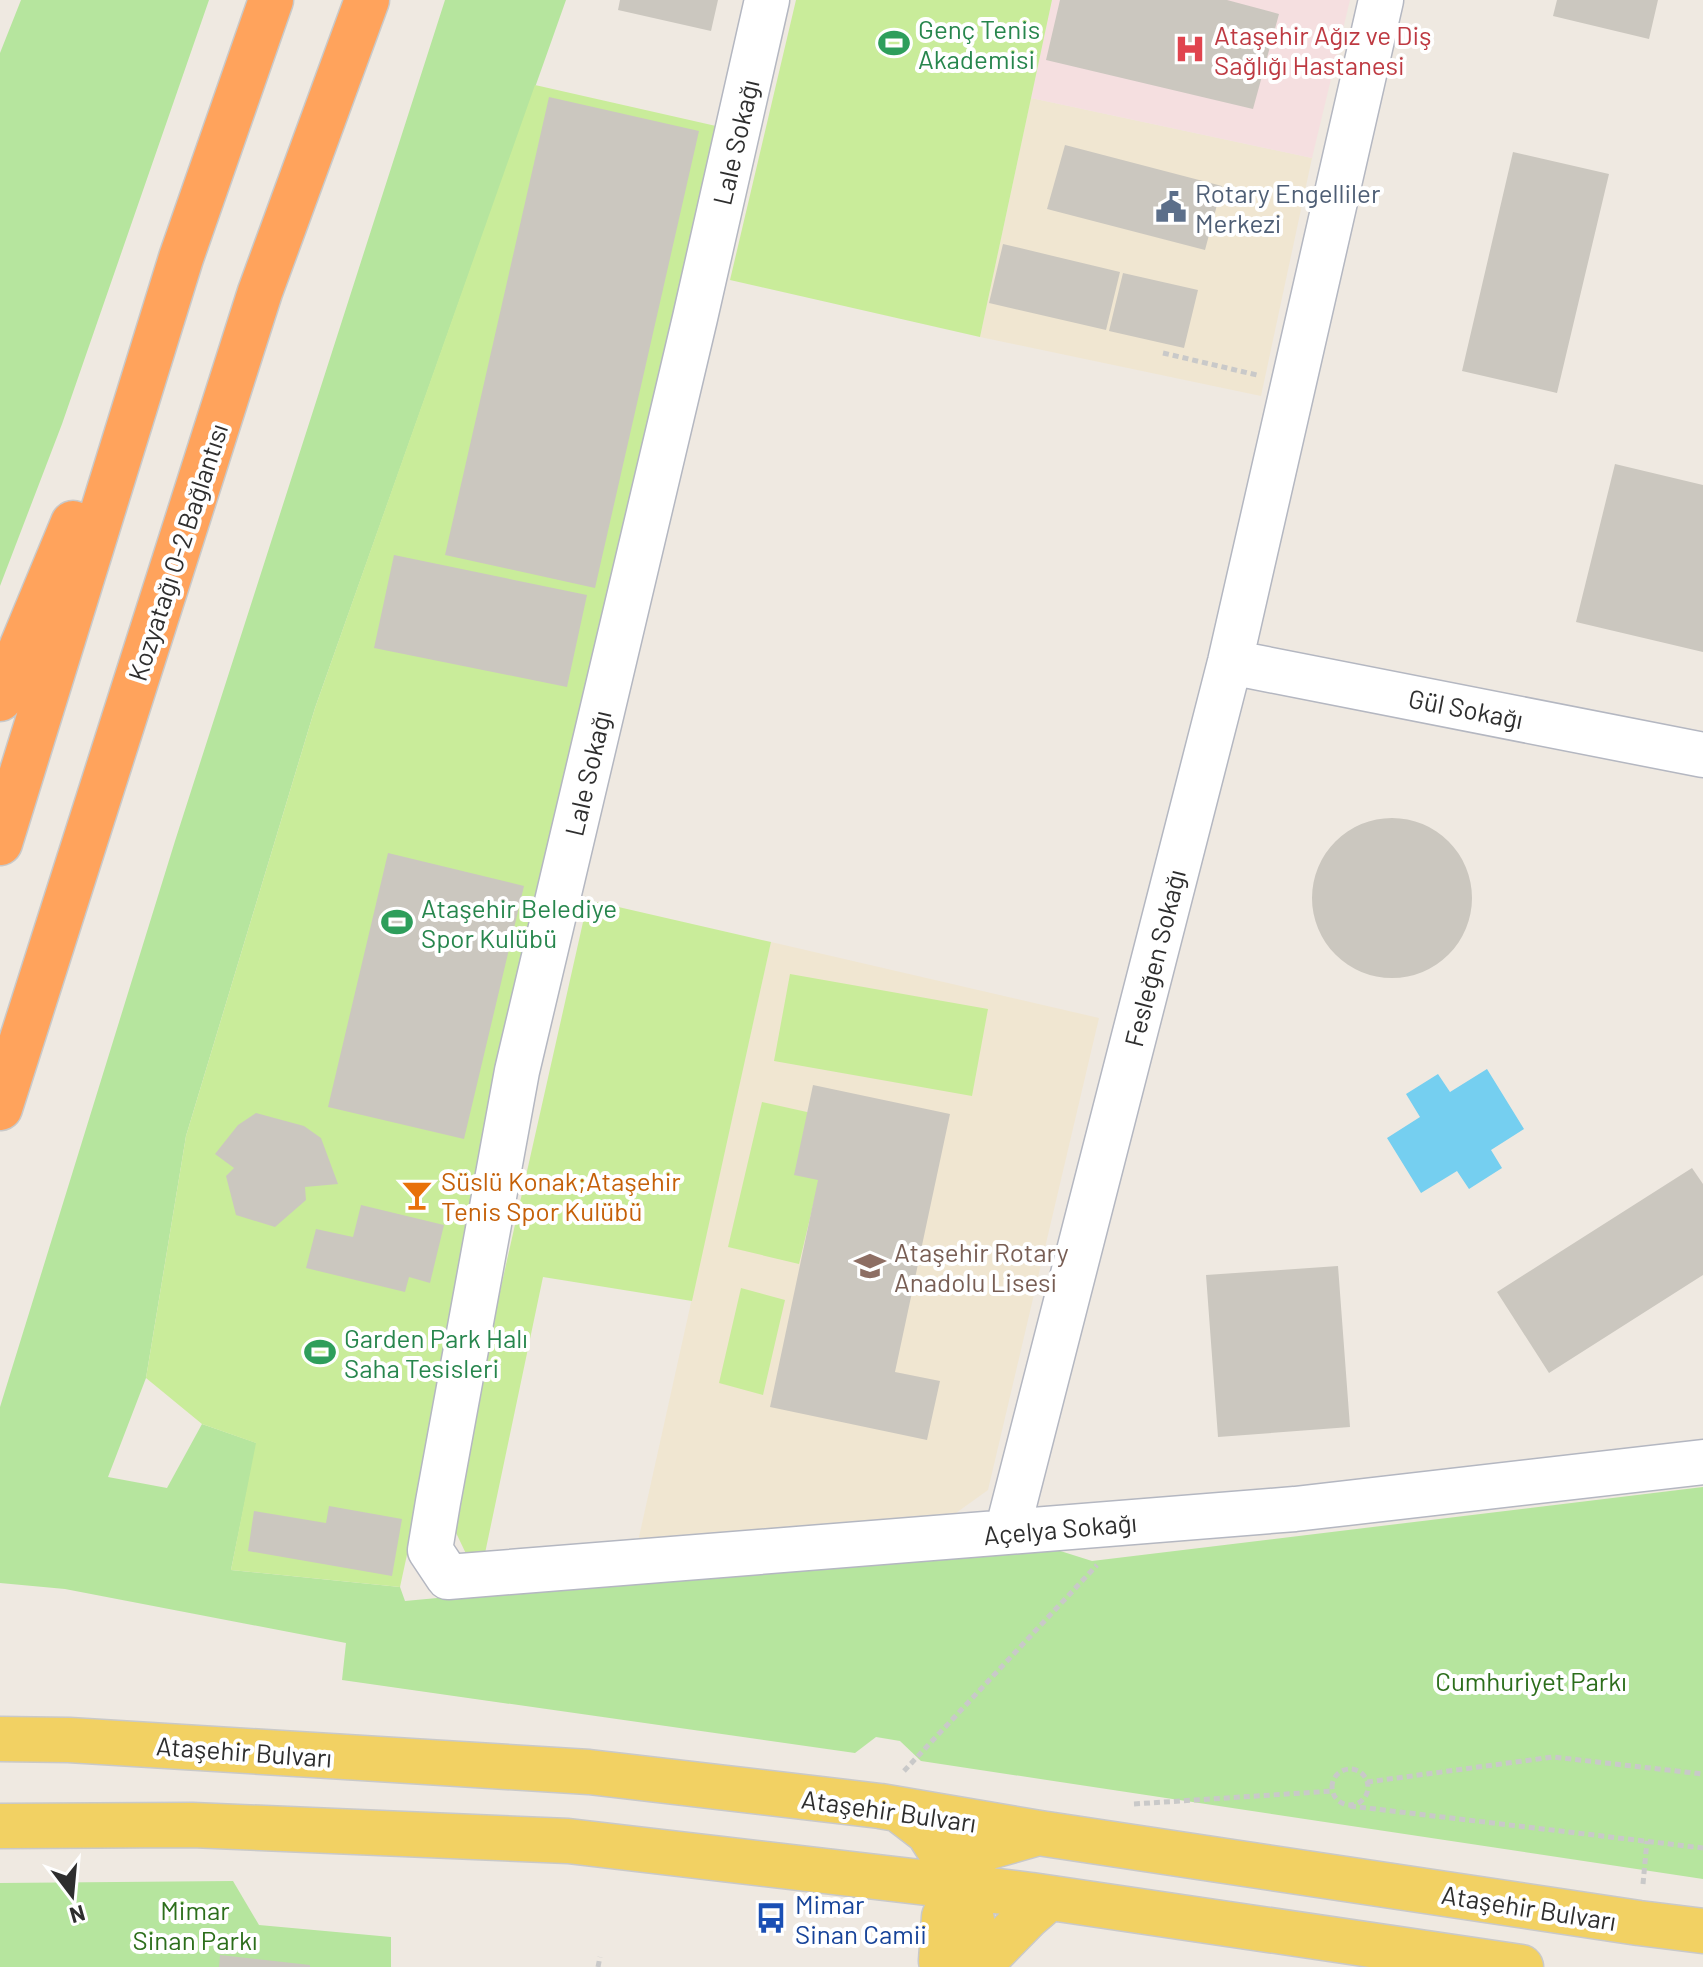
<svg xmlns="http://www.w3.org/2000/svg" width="1703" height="1967" font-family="Barlow,sans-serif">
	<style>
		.education { fill: #f0e6d1 }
		.medical { fill: #f5dfe0 }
		.green { fill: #b6e59e }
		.pitch { fill: #c9ec9a }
		.water { fill: #75cff0 }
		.building { fill: #cbc7bf }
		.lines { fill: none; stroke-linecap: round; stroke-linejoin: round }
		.minor-casing { stroke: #b4b7c1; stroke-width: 47 }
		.major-casing { stroke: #c9c9c9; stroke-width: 47 }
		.highway-casing { stroke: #c9c9c9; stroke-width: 47 }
		.path { stroke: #c9c9c9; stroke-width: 5; stroke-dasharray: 6 4; stroke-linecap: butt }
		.minor { stroke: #fff; stroke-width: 44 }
		.major { stroke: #f2d163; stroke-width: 44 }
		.highway { stroke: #ffa35c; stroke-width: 44 }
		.labels { text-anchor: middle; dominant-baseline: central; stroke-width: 8; stroke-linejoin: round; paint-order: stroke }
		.leisure-label { font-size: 26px; fill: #27864d; stroke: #fff; text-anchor: start }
		.health-label { font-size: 26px; fill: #be3a42; stroke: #fff; text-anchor: start }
		.street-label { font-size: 26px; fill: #2e2e2e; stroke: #fff }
		.service-label { font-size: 26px; fill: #4e5e75; stroke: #fff; text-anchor: start }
		.food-label { font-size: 26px; fill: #c56008; stroke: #fff; text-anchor: start }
		.education-label { font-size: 26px; fill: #785e54; stroke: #fff; text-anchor: start }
		.park-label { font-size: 26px; fill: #2c6e1b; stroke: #fff }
		.transit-label { font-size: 26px; fill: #164399; stroke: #fff; text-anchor: start }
	</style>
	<rect width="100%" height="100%" fill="#efe9e1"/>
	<path class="education" d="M1031 98 1312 158 1261 396 980 337Z
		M771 942 1099 1018 988 1490 956 1513 637 1546Z"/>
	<path class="medical" d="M1052 0H1350L1312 158 1031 98Z"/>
	<path class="green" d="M21 0H209L62 424 0 586V53Z
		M445 0H566L315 708 186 1136 146 1378 108 1477 167 1488 202 1424 257 1443 231 1570 400 1587 405 1601 1035 1543 1092 1561 1703 1487V1879L921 1761 900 1741 876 1737 855 1753 342 1680 346 1643 65 1589 0 1583V1407L175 841Z
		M233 1881 259 1925 391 1937V1967H0V1883Z"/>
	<path class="pitch" d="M796 0H1052L980 337 730 280Z
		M535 85 716 126 400 1587 231 1570 256 1443 202 1424 146 1378 186 1136 315 708Z
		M588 900 771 942 692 1301 543 1277 484 1558 469 1560 449 1518Z
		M790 974 988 1009 972 1096 774 1061Z
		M762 1102 834 1118 799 1264 728 1247Z
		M741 1288 785 1300 763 1395 719 1383Z"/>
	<path class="water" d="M1487 1069 1524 1129 1491 1150 1502 1168 1469 1189 1457 1171 1421 1193 1387 1138 1420 1117 1406 1094 1438 1074 1450 1092Z"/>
	<path class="building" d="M620 0H718L711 31 618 10Z
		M1060 0H1227L1279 14 1253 109 1046 60Z
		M1557 0H1658L1649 39 1553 16Z
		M549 97 699 131 595 588 445 555Z
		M1065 145 1222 186 1205 250 1047 209Z
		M1513 152 1609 174 1557 393 1462 371Z
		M1003 244 1120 272 1106 330 989 303Z
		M1123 273 1198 290 1184 348 1109 331Z
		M1615 464 1703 485V652L1576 622Z
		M394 555 587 595 567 687 374 648Z
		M1312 898a80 80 0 1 1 160 0a80 80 0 1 1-160 0Z
		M388 853 524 886 464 1139 328 1107Z
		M813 1085 950 1114 895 1372 940 1381 927 1440 770 1407 818 1180 794 1175Z
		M256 1113 304 1126 321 1138 338 1184 305 1187 306 1200 275 1227 236 1215 226 1176 234 1168 215 1154 238 1125Z
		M1692 1168 1703 1184V1275L1549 1373 1497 1292Z
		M361 1205 444 1225 430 1283 409 1277 405 1292 306 1268 316 1229 353 1237Z
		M1338 1266 1350 1427 1218 1437 1206 1275Z
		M329 1506 402 1519 392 1576 248 1551 254 1511 326 1523Z
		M220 1955 310 1965V1967H219Z"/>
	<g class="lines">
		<defs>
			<path id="minor" d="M767 0 695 318 517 1071 438 1502 430 1550 448 1577 1295 1509 1703 1462
				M1230 662 1703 755
				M1007 1532 1230 662 1381 0"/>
			<path id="major" d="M0 1739 69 1740 589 1772 880 1806 1039 1833 1639 1923 1703 1931
				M898 1809 928 1832 944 1857 972 1920 979 1966
				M0 1826 192 1825 568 1841 1031 1895 1521 1967
				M941 1961 944 1917 956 1887 982 1849 1035 1834
				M979 1966 1027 1917 1049 1898"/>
			<path id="highway" d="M0 699 73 523
				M0 843 181 258 271 0
				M0 1108 260 292 367 0"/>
		</defs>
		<use href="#minor" class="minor-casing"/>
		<use href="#major" class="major-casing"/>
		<use href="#highway" class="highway-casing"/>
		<path class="path" d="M1163 353 1257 375
			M1332 1787a18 18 0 1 1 36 0a18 18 0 1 1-36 0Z
			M904 1771 1097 1565
			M1367 1782 1553 1757 1703 1774
			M1134 1804 1333 1791
			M1350 1806 1703 1848
			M1643 1884 1647 1841
			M598 1967 600 1957"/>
		<use href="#minor" class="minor"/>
		<use href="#major" class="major"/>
		<use href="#highway" class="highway"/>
	</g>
	<defs>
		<symbol id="stadium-bare" viewBox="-9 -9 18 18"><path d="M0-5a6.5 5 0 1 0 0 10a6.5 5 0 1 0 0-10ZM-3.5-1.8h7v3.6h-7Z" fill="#2e9e5b" stroke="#fff" stroke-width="2.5" paint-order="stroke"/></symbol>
		<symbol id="hospital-bare" viewBox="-9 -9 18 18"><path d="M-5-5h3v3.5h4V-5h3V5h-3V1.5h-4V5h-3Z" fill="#e0444e" stroke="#fff" stroke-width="2.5" paint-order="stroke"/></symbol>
		<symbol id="civic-bare" viewBox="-9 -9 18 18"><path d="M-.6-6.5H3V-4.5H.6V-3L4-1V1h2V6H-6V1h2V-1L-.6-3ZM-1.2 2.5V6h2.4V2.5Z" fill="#5c6f8a" stroke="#fff" stroke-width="2.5" paint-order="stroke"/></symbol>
		<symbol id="bar-bare" viewBox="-9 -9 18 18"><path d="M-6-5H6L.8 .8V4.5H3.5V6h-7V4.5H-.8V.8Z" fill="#e8710a" stroke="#fff" stroke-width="2.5" paint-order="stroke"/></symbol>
		<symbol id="school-bare" viewBox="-9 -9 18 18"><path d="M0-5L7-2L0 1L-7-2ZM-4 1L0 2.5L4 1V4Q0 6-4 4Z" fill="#8d6e63" stroke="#fff" stroke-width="2.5" paint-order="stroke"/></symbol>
		<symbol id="bus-bare" viewBox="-9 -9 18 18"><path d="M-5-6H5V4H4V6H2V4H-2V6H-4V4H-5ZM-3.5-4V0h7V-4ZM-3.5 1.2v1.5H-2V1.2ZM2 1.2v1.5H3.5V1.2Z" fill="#1a4fb4" stroke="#fff" stroke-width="2.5" paint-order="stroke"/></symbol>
	</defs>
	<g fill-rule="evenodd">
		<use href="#stadium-bare" x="872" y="21" width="44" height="44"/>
		<use href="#hospital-bare" x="1168" y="27" width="44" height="44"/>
		<use href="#civic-bare" x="1149" y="185" width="44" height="44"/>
		<use href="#stadium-bare" x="375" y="900" width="44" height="44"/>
		<use href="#bar-bare" x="395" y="1173" width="44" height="44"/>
		<use href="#school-bare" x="848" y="1244" width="44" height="44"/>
		<use href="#stadium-bare" x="298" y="1330" width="44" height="44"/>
		<use href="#bus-bare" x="749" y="1896" width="44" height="44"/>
	</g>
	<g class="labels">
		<g class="leisure-label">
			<text x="918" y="28">Genç Tenis<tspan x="918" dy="30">Akademisi</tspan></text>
			<text x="421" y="907">Ataşehir Belediye<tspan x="421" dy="30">Spor Kulübü</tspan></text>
			<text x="344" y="1337">Garden Park Halı<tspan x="344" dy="30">Saha Tesisleri</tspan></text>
		</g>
		<g class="health-label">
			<text x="1214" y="34">Ataşehir Ağız ve Diş<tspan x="1214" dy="30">Sağlığı Hastanesi</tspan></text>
		</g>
		<g class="street-label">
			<text transform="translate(735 142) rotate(-77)">Lale Sokağı</text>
			<text transform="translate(177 552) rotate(-72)">Kozyatağı O-2 Bağlantısı</text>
			<text transform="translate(1466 708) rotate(11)">Gül Sokağı</text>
			<text transform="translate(587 773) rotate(-77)">Lale Sokağı</text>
			<text transform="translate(1154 958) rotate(-76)">Fesleğen Sokağı</text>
			<text transform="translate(1060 1528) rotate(-5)">Açelya Sokağı</text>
			<text transform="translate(244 1751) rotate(4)">Ataşehir Bulvarı</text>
			<text transform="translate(889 1810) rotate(8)">Ataşehir Bulvarı</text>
			<text transform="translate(1529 1907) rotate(9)">Ataşehir Bulvarı</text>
		</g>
		<g class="service-label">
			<text x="1195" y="192">Rotary Engelliler<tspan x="1195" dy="30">Merkezi</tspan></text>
		</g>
		<g class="food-label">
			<text x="441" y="1180">Süslü Konak;Ataşehir<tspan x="441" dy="30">Tenis Spor Kulübü</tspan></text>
		</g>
		<g class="education-label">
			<text x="894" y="1251">Ataşehir Rotary<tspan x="894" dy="30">Anadolu Lisesi</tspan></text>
		</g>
		<g class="park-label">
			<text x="1531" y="1680">Cumhuriyet Parkı</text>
			<text x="195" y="1909">Mimar<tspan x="195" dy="30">Sinan Parkı</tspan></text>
		</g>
		<g class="transit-label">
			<text x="795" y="1903">Mimar<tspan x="795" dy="30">Sinan Camii</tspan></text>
		</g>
	</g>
	<g transform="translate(72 1895) rotate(164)" stroke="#ffffff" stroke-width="6" paint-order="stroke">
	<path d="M0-6L14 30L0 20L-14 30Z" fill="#2e2e2e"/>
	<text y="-12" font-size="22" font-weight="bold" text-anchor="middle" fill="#2e2e2e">N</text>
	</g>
</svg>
